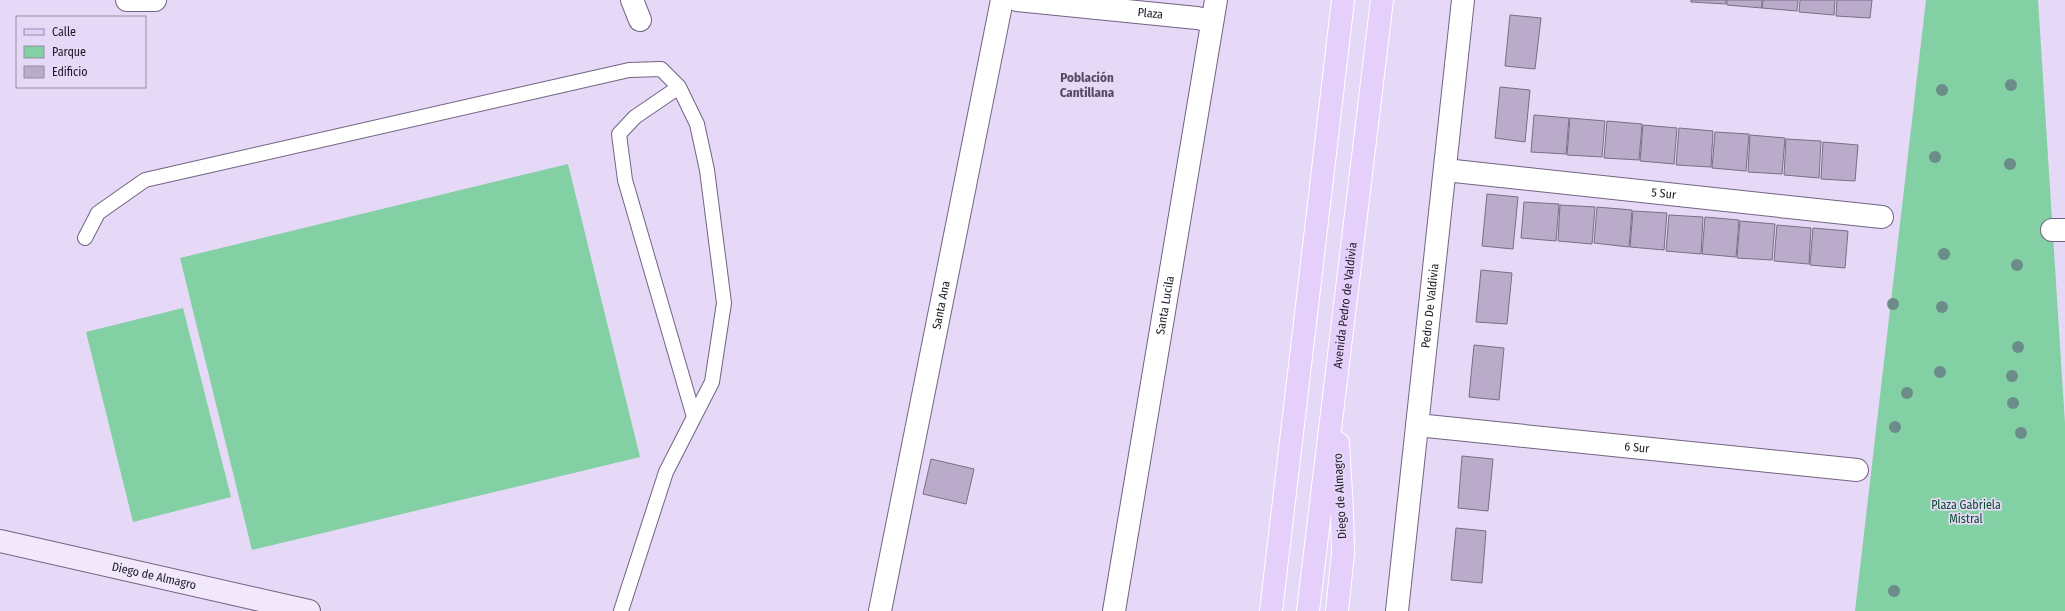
<svg xmlns="http://www.w3.org/2000/svg" width="2065" height="611" font-family="'Fira Sans Condensed',sans-serif">
	<style>
		.green { fill: #82d0a3 }
		.building { fill: #b9abc9; stroke: #7a6d89 }
		.lines { fill: none; stroke-linecap: round; stroke-linejoin: round }
		.service-casing { stroke: #716480; stroke-width: 16 }
		.minor-casing { stroke: #716480; stroke-width: 24 }
		.secondary-casing { stroke: #716480; stroke-width: 24 }
		.primary-casing { stroke: #fff; stroke-width: 24 }
		.service { stroke: #fff; stroke-width: 14 }
		.minor { stroke: #fff; stroke-width: 22 }
		.secondary { stroke: #f2e8fc; stroke-width: 22 }
		.primary { stroke: #e4d0fa; stroke-width: 22 }
		.tree { fill: #6b8c88 }
		.labels { text-anchor: middle; dominant-baseline: central; stroke-width: 3.5; stroke-linejoin: round; paint-order: stroke }
		.street-label { font-size: 12px; fill: #1e1924; stroke: #e6d8f7 }
		.park-label { font-size: 12px; fill: #074d2e; stroke: #e6d8f7 }
		.neighbourhood-label { font-size: 13px; font-weight: bold; fill: #564a64; stroke: #e6d8f7 }
	</style>
	<rect width="100%" height="100%" fill="#e6d8f7"/>
	<path class="green" d="M1926 0H2038L2065 424V611H1855Z
		M568 164 640 457 252 550 180 258Z
		M183 308 231 497 133 522 86 332Z"/>
	<path class="building" d="M1691 0H1726V4L1691 2Z
		M1727 0H1762V8L1727 5Z
		M1763 0H1798L1797 11 1762 8Z
		M1800 0H1835L1834 15 1799 12Z
		M1837 0H1872L1870 18 1836 16Z
		M1510 15 1541 18 1535 69 1505 66Z
		M1500 87 1530 90 1525 142 1495 138Z
		M1534 115 1569 118 1566 154 1531 152Z
		M1570 118 1605 121 1602 157 1567 155Z
		M1607 121 1642 124 1639 160 1604 158Z
		M1643 125 1677 128 1674 164 1640 161Z
		M1679 128 1713 131 1711 167 1676 165Z
		M1715 132 1749 134 1746 171 1712 168Z
		M1750 135 1785 138 1782 174 1748 172Z
		M1786 139 1821 141 1819 178 1784 175Z
		M1823 142 1858 145 1855 181 1821 179Z
		M1487 194 1518 197 1513 249 1482 246Z
		M1524 202 1559 204 1556 241 1521 238Z
		M1560 205 1595 207 1592 244 1558 241Z
		M1597 207 1632 210 1629 247 1594 243Z
		M1633 211 1667 213 1664 250 1630 247Z
		M1669 215 1703 217 1701 254 1666 251Z
		M1705 217 1739 220 1736 257 1702 254Z
		M1740 221 1775 224 1772 260 1737 258Z
		M1777 225 1811 228 1809 264 1774 261Z
		M1813 228 1848 231 1845 268 1810 265Z
		M1481 270 1512 273 1507 324 1476 322Z
		M1474 345 1504 348 1499 400 1469 397Z
		M1462 456 1493 459 1488 511 1458 508Z
		M931 459 974 469 966 504 923 494Z
		M1456 528 1486 531 1482 583 1451 580Z"/>
	<g class="lines">
		<defs>
			<path id="service" d="M679 87 635 117 619 134 625 180 694 417
				M85 238 98 213 145 180 629 70 661 69 679 87 697 124 707 170 724 303 712 382 666 472 621 611"/>
			<g id="minor">
				<path d="M127 0H155"/>
				<path d="M632 0 640 20"/>
				<path id="s1" d="M1017 0 1197 18 1212 21"/>
				<path id="s2" d="M1445 170 1882 217"/>
				<path d="M2052 230H2065"/>
				<path id="s3" d="M1417 425 1857 470"/>
				<path id="s4" d="M880 611 1002 0"/>
				<path id="s5" d="M1114 611 1216 0"/>
				<path id="s6" d="M1397 611 1463 0"/>
			</g>
			<g id="secondary">
				<path id="s7" d="M0 541 309 611"/>
			</g>
			<g id="primary">
				<path d="M1271 611 1343 0"/>
				<path id="s8" d="M1308 611 1382 0"/>
				<path d="M1337 611 1343 553 1342 511 1338 443"/>
			</g>
		</defs>
		<use href="#service" class="service-casing"/>
		<use href="#minor" class="minor-casing"/>
		<use href="#secondary" class="secondary-casing"/>
		<use href="#primary" class="primary-casing"/>
		<use href="#service" class="service"/>
		<use href="#minor" class="minor"/>
		<use href="#secondary" class="secondary"/>
		<use href="#primary" class="primary"/>
	</g>
	<g class="tree">
		<circle cx="2011" cy="85" r="6"/>
		<circle cx="1942" cy="90" r="6"/>
		<circle cx="1935" cy="157" r="6"/>
		<circle cx="2010" cy="164" r="6"/>
		<circle cx="1944" cy="254" r="6"/>
		<circle cx="2017" cy="265" r="6"/>
		<circle cx="1893" cy="304" r="6"/>
		<circle cx="1942" cy="307" r="6"/>
		<circle cx="2018" cy="347" r="6"/>
		<circle cx="1940" cy="372" r="6"/>
		<circle cx="2012" cy="376" r="6"/>
		<circle cx="1907" cy="393" r="6"/>
		<circle cx="2013" cy="403" r="6"/>
		<circle cx="1895" cy="427" r="6"/>
		<circle cx="2021" cy="433" r="6"/>
		<circle cx="1894" cy="591" r="6"/>
	</g>
	<g class="labels">
		<g class="street-label">
			<text stroke="none"><textPath href="#s1" startOffset="134">Plaza</textPath></text>
			<text stroke="none"><textPath href="#s2" startOffset="220">5 Sur</textPath></text>
			<text stroke="none"><textPath href="#s5" startOffset="310">Santa Lucila</textPath></text>
			<text stroke="none"><textPath href="#s8" startOffset="308">Avenida Pedro de Valdivia</textPath></text>
			<text stroke="none"><textPath href="#s4" startOffset="312">Santa Ana</textPath></text>
			<text stroke="none"><textPath href="#s6" startOffset="307">Pedro De Valdivia</textPath></text>
			<text stroke="none"><textPath href="#s3" startOffset="221">6 Sur</textPath></text>
			<text transform="translate(1340 496) rotate(-93)">Diego de Almagro</text>
			<text stroke="none"><textPath href="#s7" startOffset="158">Diego de Almagro</textPath></text>
		</g>
		<g class="park-label">
			<text x="1966" y="505">Plaza Gabriela<tspan x="1966" dy="14">Mistral</tspan></text>
		</g>
		<g class="neighbourhood-label">
			<text x="1087" y="77">Población<tspan x="1087" dy="15">Cantillana</tspan></text>
		</g>
	</g>
	<rect x="16" y="16" width="130" height="72" fill="#e6d8f7" stroke="#968ca3"/>
	<rect x="24" y="29" width="20" height="6" fill="#e4d0fa" stroke="#968ca3"/>
	<text x="52" y="36" font-size="12" fill="#1e1924">Calle</text>
	<rect x="24" y="46" width="20" height="12" fill="#82d0a3" stroke="#968ca3"/>
	<text x="52" y="56" font-size="12" fill="#1e1924">Parque</text>
	<rect x="24" y="66" width="20" height="12" fill="#b9abc9" stroke="#968ca3"/>
	<text x="52" y="76" font-size="12" fill="#1e1924">Edificio</text>
</svg>
